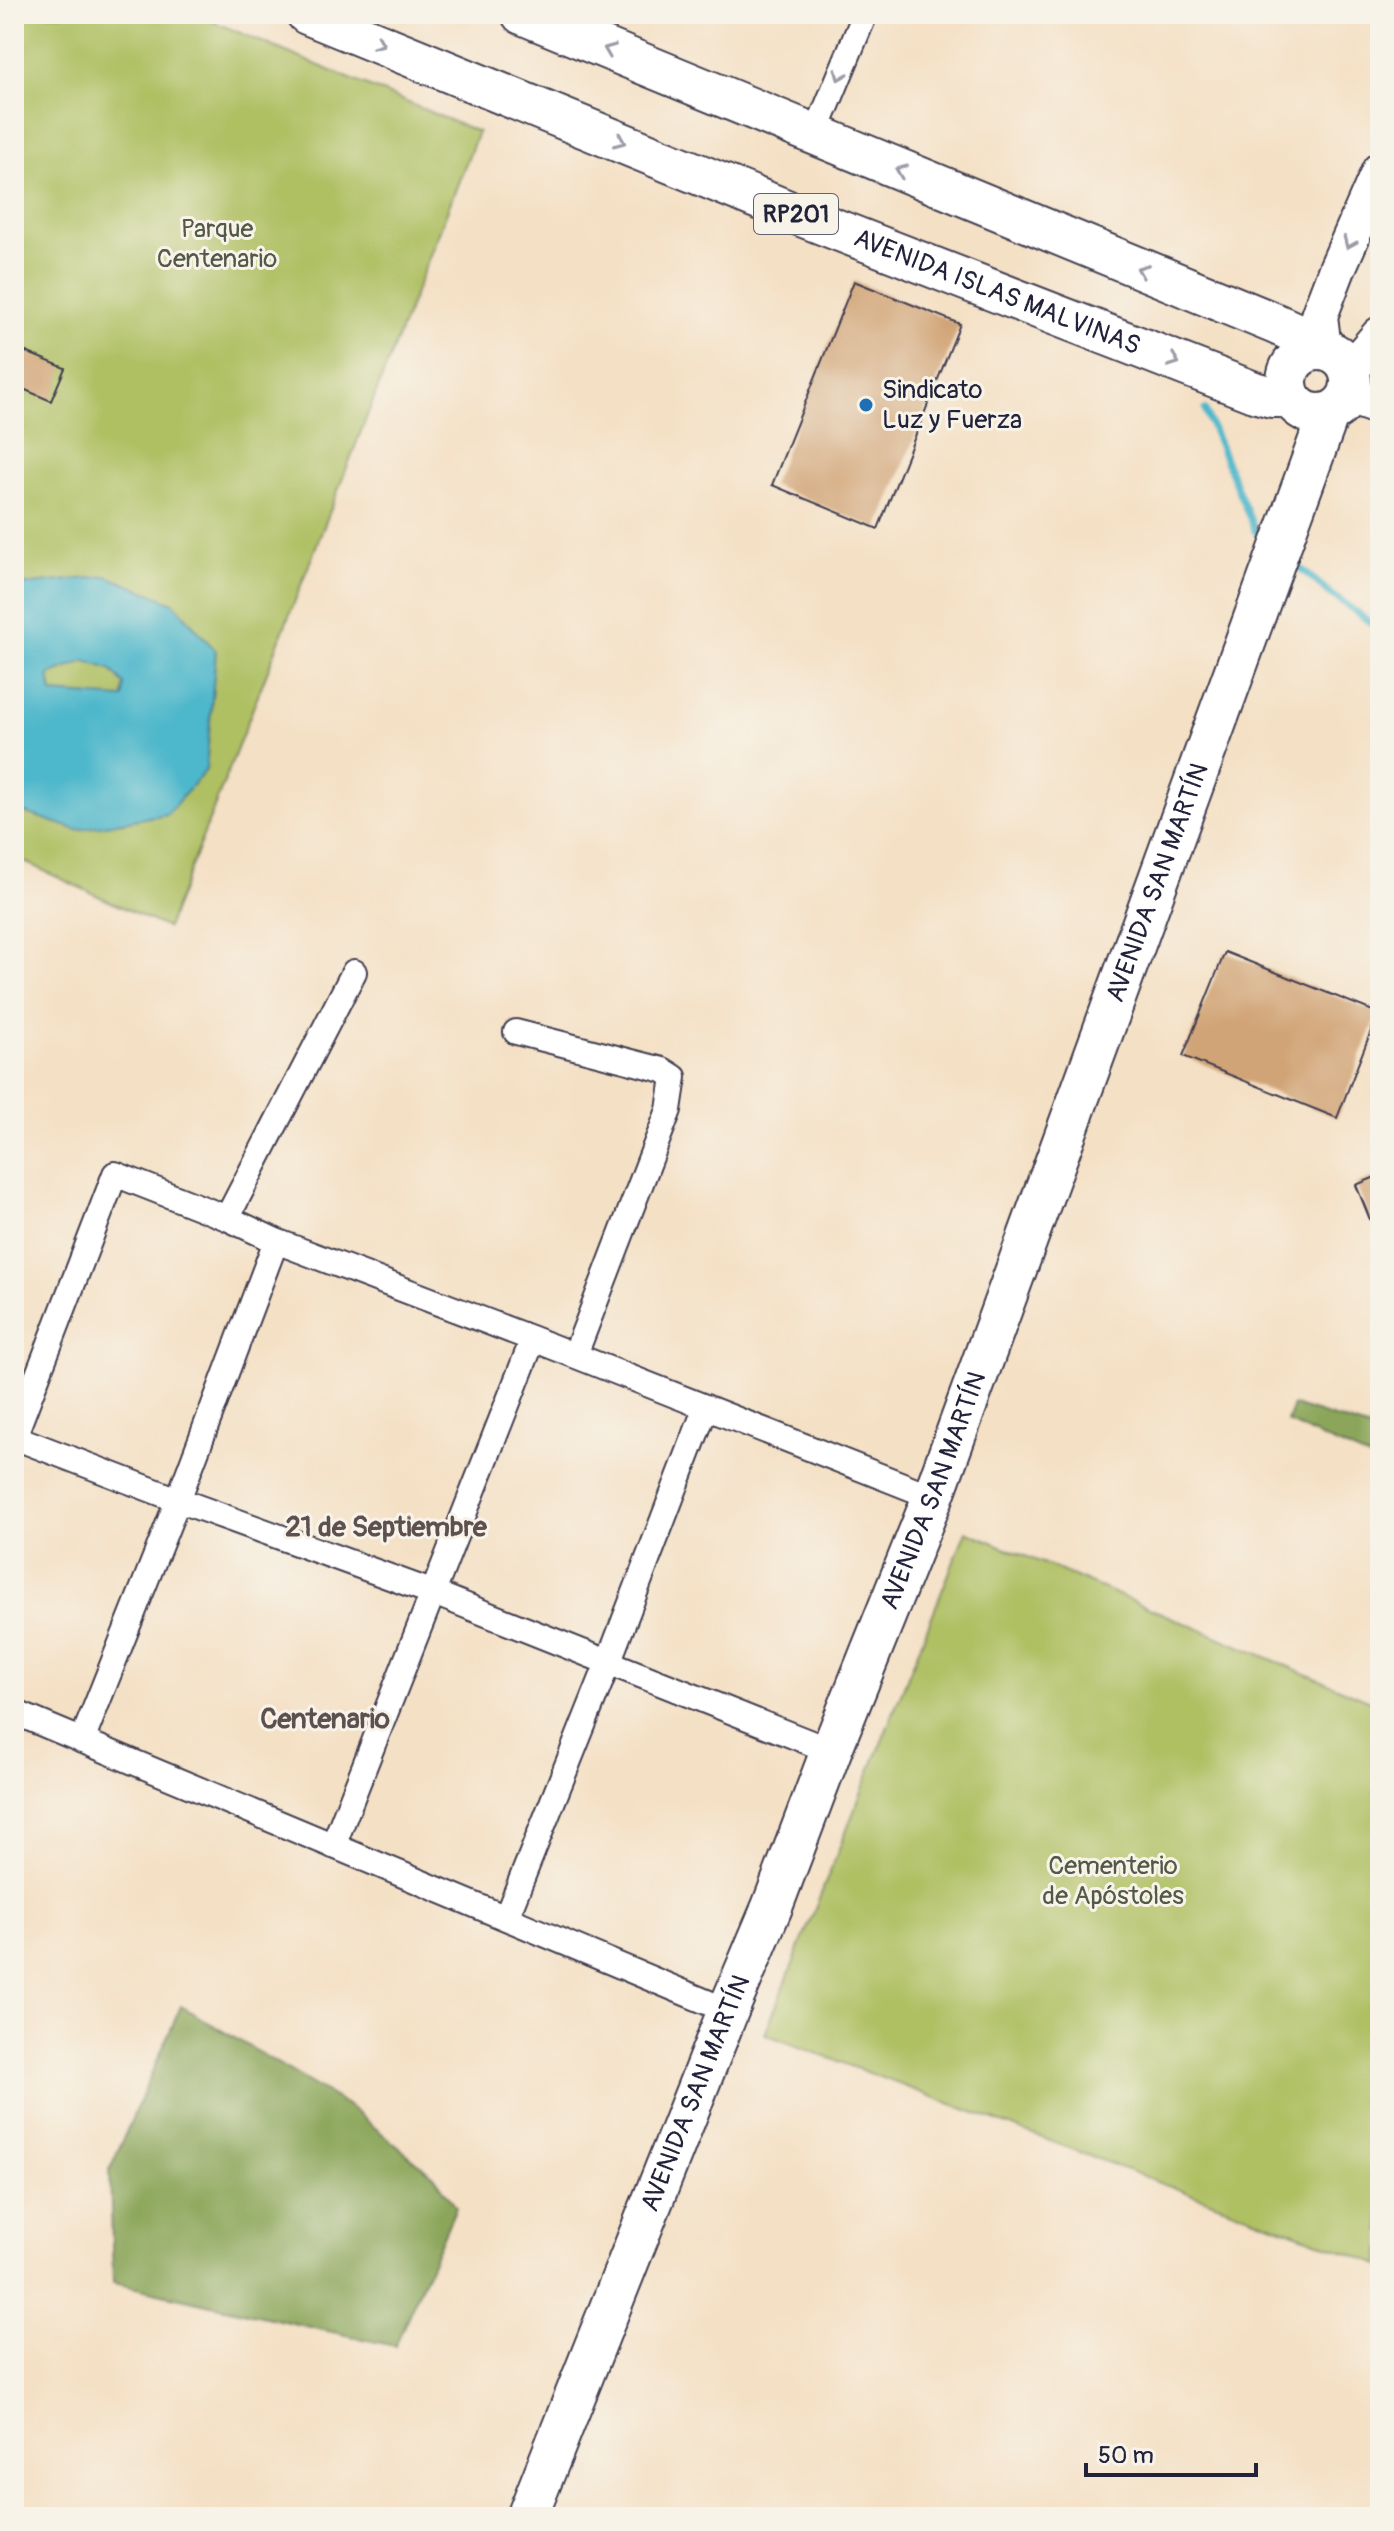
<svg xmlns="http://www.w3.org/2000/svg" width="1394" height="2531" font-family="Pangolin,sans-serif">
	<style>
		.green { fill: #afc064; stroke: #687150; stroke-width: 2 }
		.forest { fill: #8ba65a; stroke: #56644a; stroke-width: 2 }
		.water { fill: #4db7cb; stroke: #386c83; stroke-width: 2; fill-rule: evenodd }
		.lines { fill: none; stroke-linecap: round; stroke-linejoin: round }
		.stream { stroke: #4db7cb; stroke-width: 7 }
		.building { fill: #d1a477 }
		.street-casing { stroke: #423e50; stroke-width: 28 }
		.secondary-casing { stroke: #423e50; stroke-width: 40 }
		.primary-casing { stroke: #423e50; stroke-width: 44 }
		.street { stroke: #fff; stroke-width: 24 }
		.secondary { stroke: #fff; stroke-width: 36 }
		.primary { stroke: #fff; stroke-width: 40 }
		.oneway { stroke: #9c9ca7 }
		.poi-dot { fill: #1f6fb2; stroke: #f7f3e8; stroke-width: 3 }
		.labels { text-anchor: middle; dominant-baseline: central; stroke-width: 6; stroke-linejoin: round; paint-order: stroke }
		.shield { fill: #f7f3e8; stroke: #62616f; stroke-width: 2 }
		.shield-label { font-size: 24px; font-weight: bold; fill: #22223b }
		.park-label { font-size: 26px; fill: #535949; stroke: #f7f3e8 }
		.street-label { font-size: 26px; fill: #22223b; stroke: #f7f3e8 }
		.poi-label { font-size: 26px; fill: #22223b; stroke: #f7f3e8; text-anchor: start }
		.neighbourhood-label { font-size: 28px; font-weight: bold; fill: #5f5050; stroke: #f7f3e8 }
	</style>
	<rect width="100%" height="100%" fill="#f7f3e8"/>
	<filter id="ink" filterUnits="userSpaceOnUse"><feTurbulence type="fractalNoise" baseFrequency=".0125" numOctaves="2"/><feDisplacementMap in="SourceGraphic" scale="16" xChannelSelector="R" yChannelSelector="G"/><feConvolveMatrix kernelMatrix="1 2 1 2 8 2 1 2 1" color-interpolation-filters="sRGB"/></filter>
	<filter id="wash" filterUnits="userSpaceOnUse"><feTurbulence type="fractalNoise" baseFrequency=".006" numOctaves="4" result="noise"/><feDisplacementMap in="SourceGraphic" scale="32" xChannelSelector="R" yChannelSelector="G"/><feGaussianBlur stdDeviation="1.8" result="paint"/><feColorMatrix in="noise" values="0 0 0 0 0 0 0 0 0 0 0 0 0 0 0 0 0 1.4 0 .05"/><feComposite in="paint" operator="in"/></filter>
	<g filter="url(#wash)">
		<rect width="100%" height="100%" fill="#f4e0c5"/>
		<path class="green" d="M14 14H195L478 132 167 928 14 857Z
			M966 1531 1380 1705V2265L765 2034Z"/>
		<path class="forest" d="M1293 1405 1380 1432V1468L1376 1461 1287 1422Z
			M181 2006 347 2105 434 2176 456 2207 395 2346 113 2283 110 2169Z"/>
		<path class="water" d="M107 576 174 603 216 651 206 770 167 814 77 830 14 809V586ZM85 661 110 669 124 684 123 698 52 693 49 675Z"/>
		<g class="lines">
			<path class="stream" d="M1205 410 1255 531 1270 543
				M1289 559 1331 594 1380 629"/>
		</g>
		<g id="blocks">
			<path class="building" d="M854 281 960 324 878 529 772 485Z
				M21 350 65 368 51 401 14 385V368Z
				M1225 952 1378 1013 1337 1118 1183 1056Z
				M1380 1175V1219L1371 1222 1356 1185Z"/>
		</g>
	</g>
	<g filter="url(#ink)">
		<use href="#blocks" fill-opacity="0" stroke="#423e50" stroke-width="2"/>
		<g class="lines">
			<defs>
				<path id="street" d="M815 135 865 14
					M516 1032 663 1070 674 1077 669 1110 575 1355
					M227 1218 354 972
					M14 1437 115 1174 227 1218 276 1241 533 1339 933 1497
					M14 1437 178 1500 434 1593 831 1751
					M14 1712 728 2011
					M82 1741 178 1500 276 1241
					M333 1846 533 1339
					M506 1918 608 1663 706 1407"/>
				<path id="secondary" d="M1323 349 1319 316 1337 269 1380 171
					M1350 370 1380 335
					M1349 396 1380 407"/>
				<g id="primary">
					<path id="s1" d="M307 14 786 210 1254 392 1272 397H1290"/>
					<path d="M522 14 1276 324 1296 333 1313 349"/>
					<circle cx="1319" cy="382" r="32"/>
					<path id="s2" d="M527 2517 728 2011 772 1907 831 1751 933 1497 1329 413"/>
				</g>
			</defs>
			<use href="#street" class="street-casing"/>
			<use href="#secondary" class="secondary-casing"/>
			<use href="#primary" class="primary-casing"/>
			<use href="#street" class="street"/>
			<use href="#secondary" class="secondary"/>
			<use href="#primary" class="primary"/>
		</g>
		<defs><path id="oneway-chevron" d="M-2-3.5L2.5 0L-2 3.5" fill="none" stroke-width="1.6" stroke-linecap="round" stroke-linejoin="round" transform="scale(2)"/></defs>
		<g class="oneway">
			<use href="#oneway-chevron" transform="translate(379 43) rotate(22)"/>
			<use href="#oneway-chevron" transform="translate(609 50) rotate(-158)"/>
			<use href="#oneway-chevron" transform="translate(840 75) rotate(112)"/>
			<use href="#oneway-chevron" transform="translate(620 141) rotate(23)"/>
			<use href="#oneway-chevron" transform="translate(901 171) rotate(-158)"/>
			<use href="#oneway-chevron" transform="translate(1349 243) rotate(114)"/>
			<use href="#oneway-chevron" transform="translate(1142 270) rotate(-158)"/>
			<use href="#oneway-chevron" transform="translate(1174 361) rotate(21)"/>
		</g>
	</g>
	<circle class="poi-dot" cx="866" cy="405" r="8"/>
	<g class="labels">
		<rect class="shield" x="754" y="194" width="84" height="40" rx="6"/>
		<g class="shield-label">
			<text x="796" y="214">RP201</text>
		</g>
		<g class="park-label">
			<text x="217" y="229">Parque<tspan x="217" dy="30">Centenario</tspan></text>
			<text x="1113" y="1866">Cementerio<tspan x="1113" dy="30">de Apóstoles</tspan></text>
		</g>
		<g class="street-label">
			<text stroke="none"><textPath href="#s1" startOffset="744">AVENIDA ISLAS MALVINAS</textPath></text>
			<text stroke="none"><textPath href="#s2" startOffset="1752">AVENIDA SAN MARTÍN</textPath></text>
			<text stroke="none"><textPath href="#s2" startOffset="1104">AVENIDA SAN MARTÍN</textPath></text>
			<text stroke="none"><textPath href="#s2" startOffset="456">AVENIDA SAN MARTÍN</textPath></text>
		</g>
		<g class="poi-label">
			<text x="882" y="390">Sindicato<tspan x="882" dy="30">Luz y Fuerza</tspan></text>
		</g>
		<g class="neighbourhood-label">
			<text x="386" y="1527">21 de Septiembre</text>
			<text x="325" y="1719">Centenario</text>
		</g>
	</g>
	<rect width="1394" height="2531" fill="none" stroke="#f7f3e8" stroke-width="48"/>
	<path d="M1086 2463v12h170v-12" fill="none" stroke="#22223b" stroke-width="4"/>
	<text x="1098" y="2463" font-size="24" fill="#22223b" stroke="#f7f3e8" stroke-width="6" paint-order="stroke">50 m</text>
</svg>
